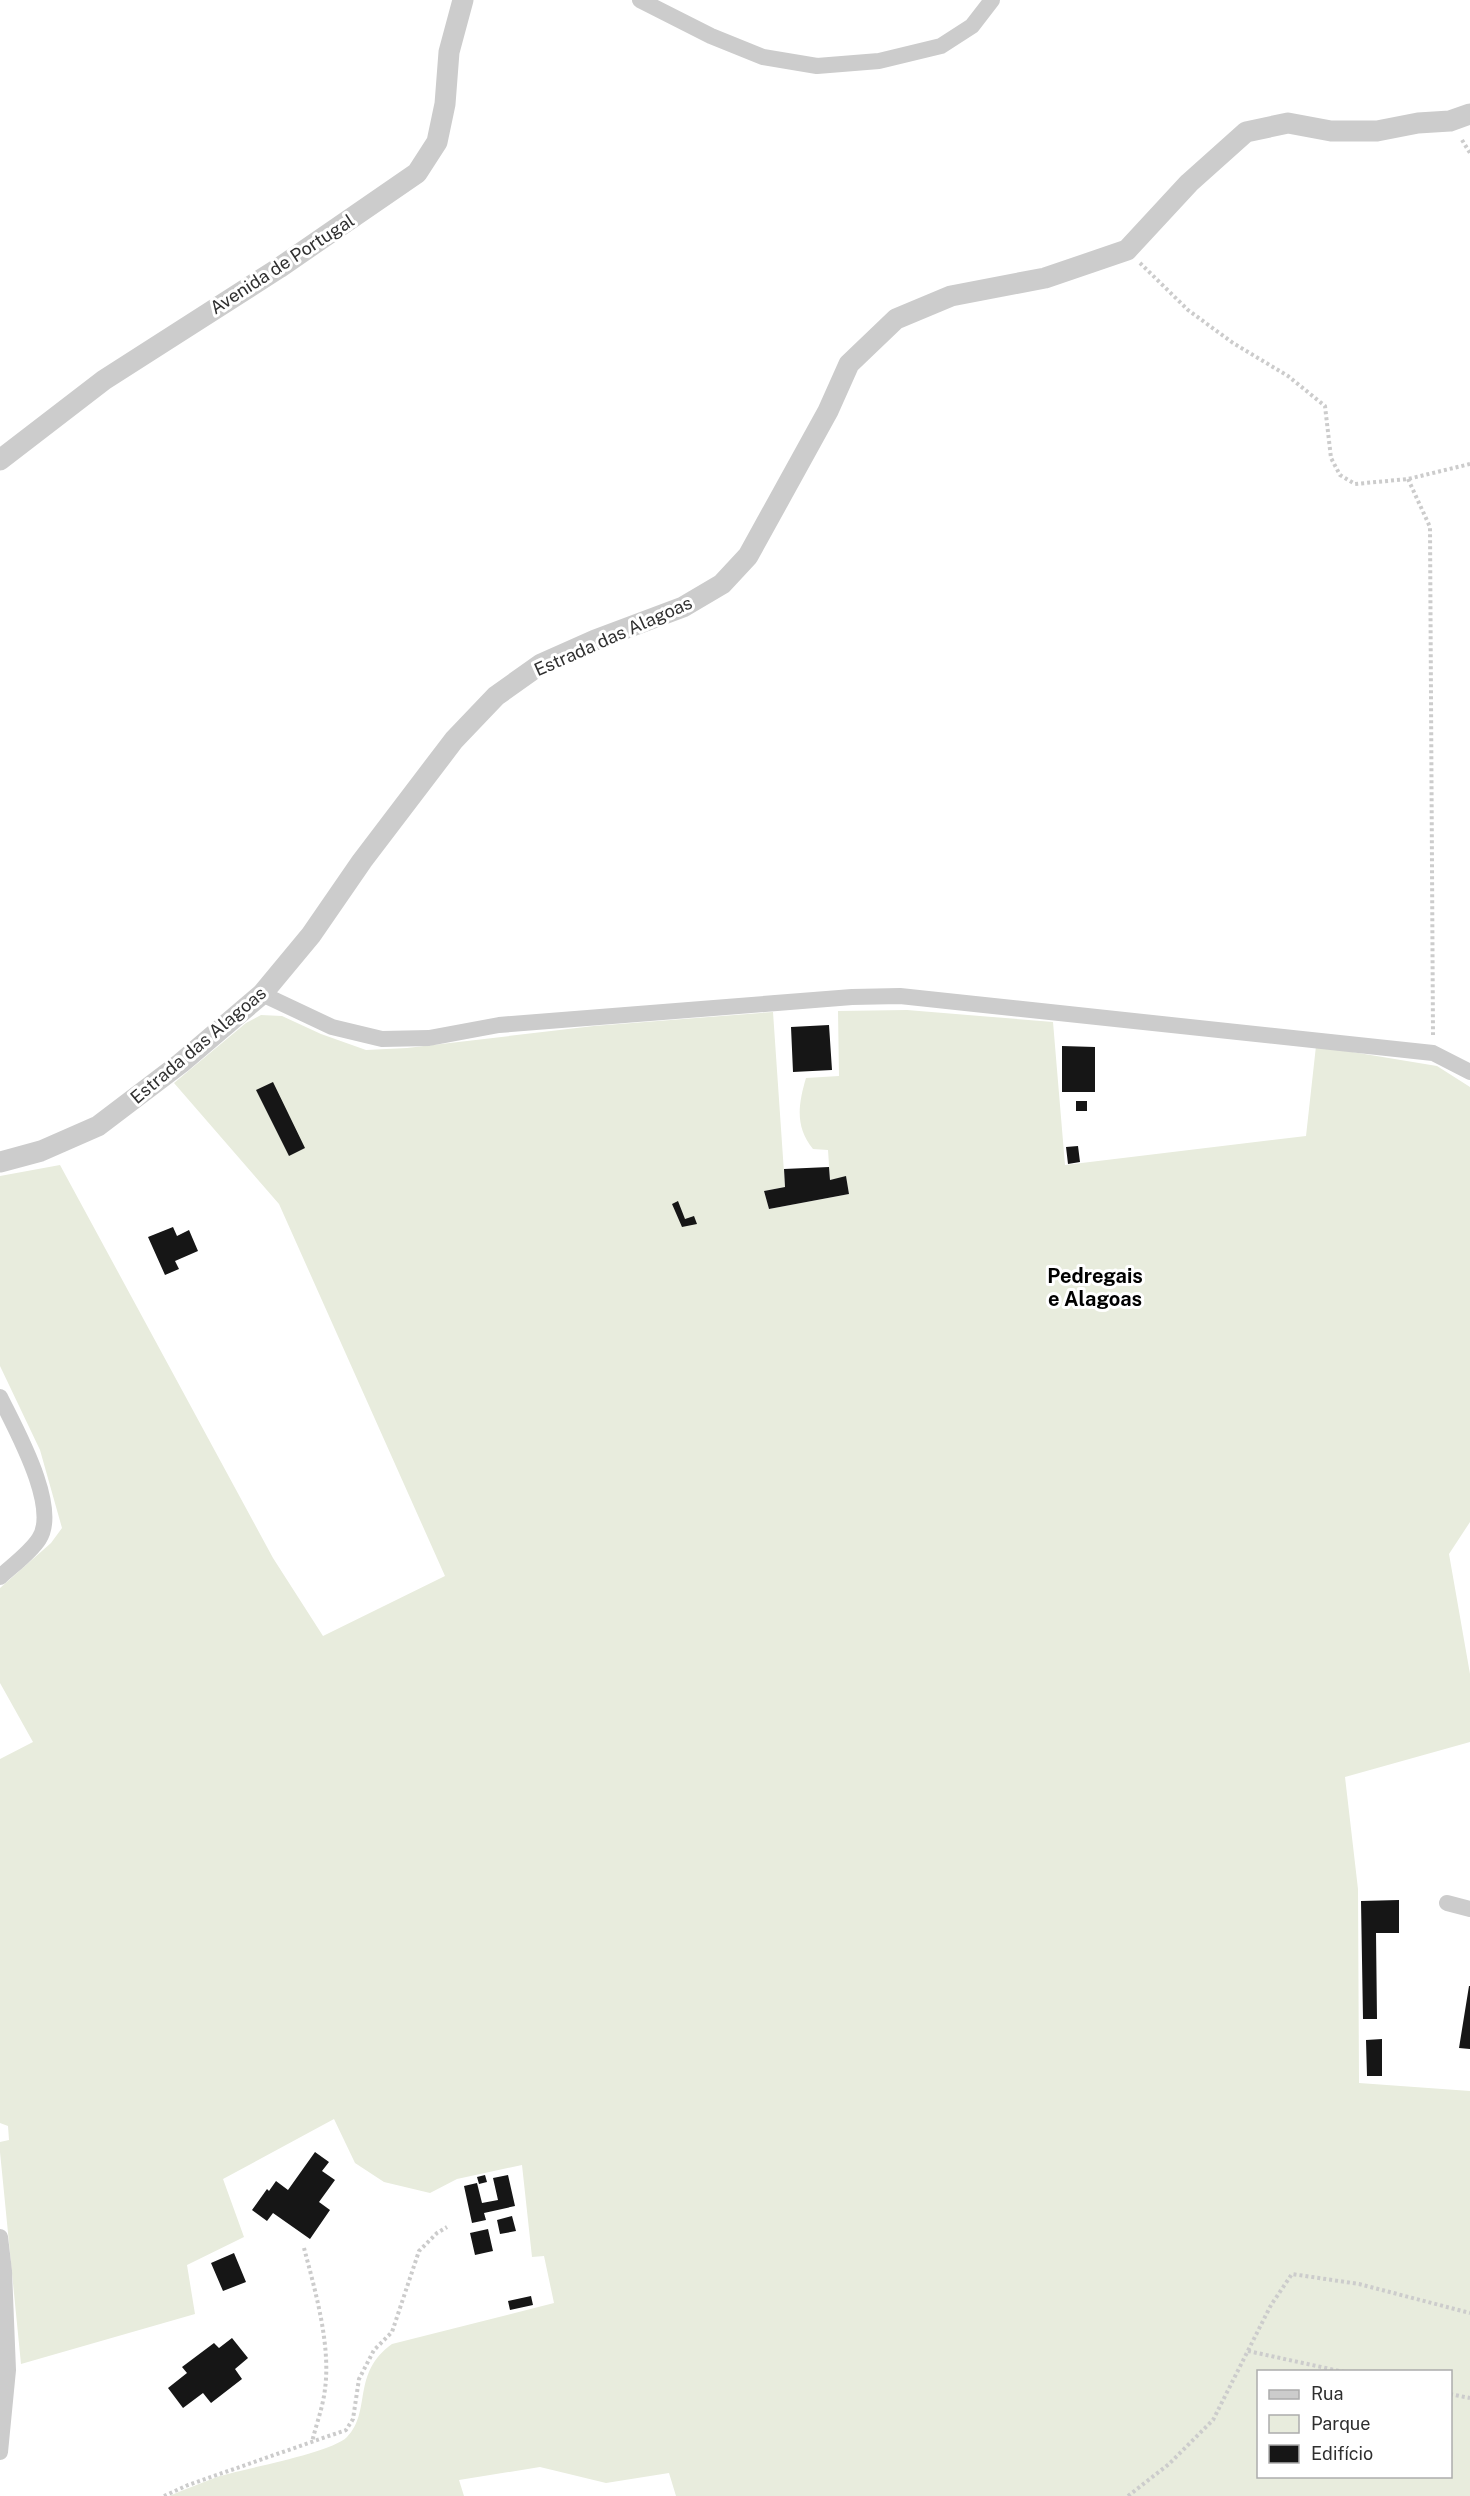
<svg xmlns="http://www.w3.org/2000/svg" width="1470" height="2496" font-family="'Public Sans',sans-serif">
	<style>
		.green { fill: #e8ecdd; fill-rule: evenodd }
		.building { fill: #161616 }
		.lines { fill: none; stroke-linecap: round; stroke-linejoin: round }
		.path { stroke: #ccc; stroke-width: 4; stroke-dasharray: 3 3; stroke-linecap: butt }
		.minor { stroke: #ccc; stroke-width: 16 }
		.tertiary { stroke: #ccc; stroke-width: 21 }
		.labels { text-anchor: middle; dominant-baseline: central; stroke-width: 6; stroke-linejoin: round; paint-order: stroke }
		.street-label { font-size: 18px; fill: #2f2f2f; stroke: #fff }
		.neighbourhood-label { font-size: 20px; font-weight: bold; fill: #000; stroke: #fff }
	</style>
	<rect width="100%" height="100%" fill="#fff"/>
	<path class="green" d="M907 1010 1053 1022 1065 1165 1306 1136 1316 1046 1437 1066 1470 1087V1522L1449 1554 1470 1674V1742L1345 1777 1358 1889 1359 2083 1470 2091V2496H676L669 2473 606 2483 540 2467 459 2480 464 2496H169C186 2489 203 2482 220 2476 247 2468 331 2453 347 2437 372 2412 351 2373 392 2344L554 2303 544 2256 532 2257 522 2165 457 2179 430 2193 384 2182 355 2163 334 2119 223 2179 244 2237 187 2265 195 2314 21 2364 0 2152V2142L9 2140 8 2126 0 2123V1759L33 1742 0 1683V1588L51 1543 62 1528 40 1450 0 1366V1176L60 1165 273 1558 323 1636 445 1576 279 1204 174 1083 246 1023 261 1015 282 1016 321 1034 366 1050 407 1048 594 1026 773 1012 785 1187 764 1191 769 1209 849 1194 846 1177 830 1180 828 1150 813 1149C795 1127 798 1105 806 1078L839 1076 838 1011ZM1258 2372H1450V2476H1258Z"/>
	<path class="building" d="M829 1025 832 1070 793 1072 791 1027Z
		M1062 1046 1095 1047V1092H1062Z
		M273 1082 305 1148 289 1156 256 1090Z
		M1076 1101H1087V1111H1076Z
		M1078 1146 1080 1162 1068 1164 1066 1147Z
		M829 1167 830 1180 846 1176 849 1194 769 1209 764 1191 785 1187 784 1169Z
		M678 1201 685 1219 694 1216 697 1224 682 1227 672 1204Z
		M173 1227 177 1236 189 1230 198 1251 175 1261 179 1269 165 1275 148 1237Z
		M1399 1900V1933H1376L1377 2019H1363L1361 1901Z
		M1469 1986H1470V2049L1459 2048Z
		M1382 2039V2076H1367L1366 2040Z
		M315 2152 329 2162 322 2171 335 2180 319 2202 330 2210 310 2239 273 2213 267 2221 252 2210 267 2189 269 2191 276 2181 288 2190Z
		M485 2175 487 2182 479 2184 477 2177Z
		M508 2175 515 2206 484 2213 486 2220 472 2223 464 2186 477 2183 482 2203 498 2200 493 2178Z
		M512 2216 516 2231 500 2234 497 2220Z
		M488 2229 493 2251 475 2255 470 2233Z
		M234 2253 246 2282 223 2291 211 2263Z
		M531 2296 533 2305 510 2310 508 2301Z
		M232 2338 248 2358 235 2369 242 2379 211 2403 203 2393 183 2408 168 2388 187 2373 182 2367 214 2343 219 2348Z"/>
	<g class="lines">
		<path class="path" d="M1462 140 1470 153
			M1140 263 1188 310 1233 343 1288 376 1325 406 1331 458 1340 475 1355 484 1408 479 1470 464
			M1408 479 1430 527 1433 1035
			M304 2248C315 2290 331 2345 325 2389 323 2407 316 2425 312 2442
			M1248 2351 1344 2372
			M1450 2394 1470 2398
			M164 2496 188 2485 346 2430 353 2419 359 2379 374 2350 392 2332 419 2251 437 2233 447 2227
			M1128 2496 1169 2464 1213 2420 1271 2305 1292 2274 1359 2284 1470 2313"/>
		<path class="minor" d="M640 0 711 36 763 57 817 66 879 61 941 46 972 26 992 0
			M262 994 332 1027 382 1039 429 1038 499 1025 852 997 900 996 1433 1053 1470 1072
			M0 1397C15 1428 60 1507 39 1539 30 1553 13 1565 0 1577
			M1447 1903 1470 1909
			M0 2237 4 2271 8 2370 0 2452"/>
		<path class="tertiary" d="M0 460 104 380 279 268 417 173 437 142 445 104 449 52 463 0
			M0 1162 41 1151 98 1126 181 1063 262 994 311 935 362 861 454 740 496 696 541 664 595 640 683 607 722 584 748 556 828 411 849 364 896 319 951 296 1045 278 1127 250 1189 183 1246 132 1288 123 1331 131H1377L1418 123 1450 121 1470 114"/>
	</g>
	<g class="labels">
		<g class="street-label">
			<text transform="translate(282 264) rotate(-33)">Avenida de Portugal</text>
			<text transform="translate(613 636) rotate(-24)">Estrada das Alagoas</text>
			<text transform="translate(198 1045) rotate(-40)">Estrada das Alagoas</text>
		</g>
		<g class="neighbourhood-label">
			<text x="1095" y="1276">Pedregais<tspan x="1095" dy="23">e Alagoas</tspan></text>
		</g>
	</g>
	<rect x="1257" y="2370" width="195" height="108" fill="#ffffff" stroke="#acacac" stroke-width="1.5"/>
	<rect x="1269" y="2390" width="30" height="9" fill="#cccccc" stroke="#acacac" stroke-width="1.5"/>
	<text x="1311" y="2400" font-size="18" fill="#2f2f2f">Rua</text>
	<rect x="1269" y="2415" width="30" height="18" fill="#e8ecdd" stroke="#acacac" stroke-width="1.5"/>
	<text x="1311" y="2430" font-size="18" fill="#2f2f2f">Parque</text>
	<rect x="1269" y="2445" width="30" height="18" fill="#161616" stroke="#acacac" stroke-width="1.5"/>
	<text x="1311" y="2460" font-size="18" fill="#2f2f2f">Edifício</text>
</svg>
